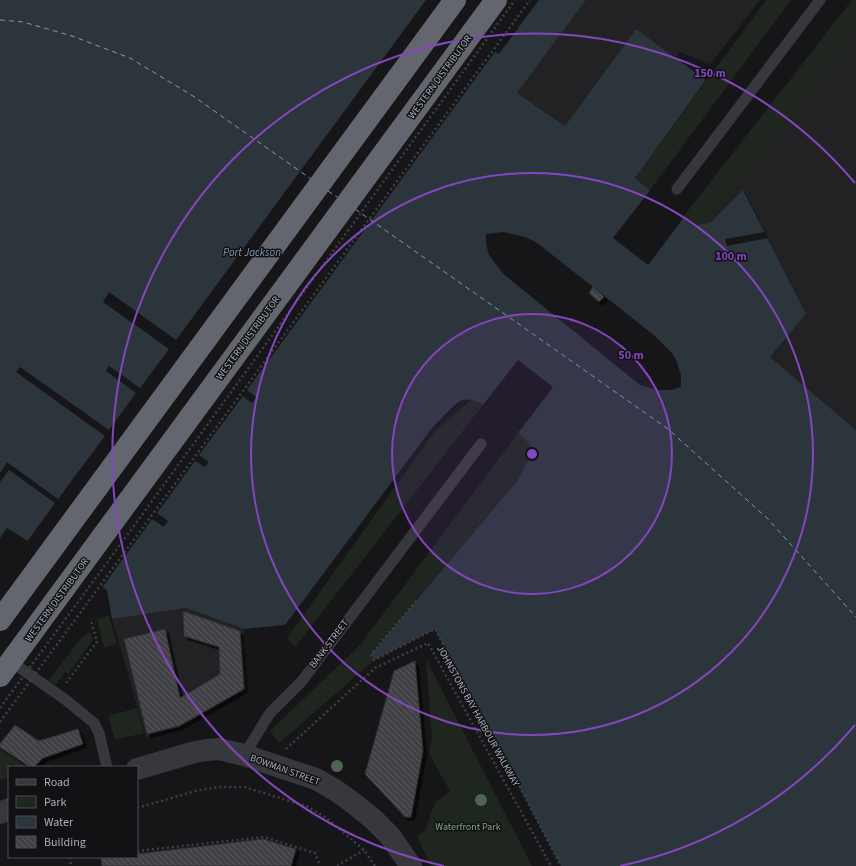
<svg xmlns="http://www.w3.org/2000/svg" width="856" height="866" font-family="'Source Sans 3',sans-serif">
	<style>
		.built { fill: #222225 }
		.green { fill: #1e261f }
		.water { fill: #2c353c }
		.pier { fill: #161618 }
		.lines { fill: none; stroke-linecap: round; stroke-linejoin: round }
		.ferry { stroke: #7f9bb3; stroke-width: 1; stroke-dasharray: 5 4; stroke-linecap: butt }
		.building { fill: url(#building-back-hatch); stroke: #303034; filter: url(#shadow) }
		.path { stroke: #3d3f44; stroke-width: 2.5; stroke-dasharray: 2 3; stroke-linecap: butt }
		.lane { stroke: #37383d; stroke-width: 11 }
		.street { stroke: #37383d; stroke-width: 22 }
		.highway { stroke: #63666e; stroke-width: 22 }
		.path-bridge { stroke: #3d3f44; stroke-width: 2.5; stroke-dasharray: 2 3; stroke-linecap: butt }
		.tree { fill: #506452 }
		.ring { fill: none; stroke: #8446be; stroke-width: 2 }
		.labels { text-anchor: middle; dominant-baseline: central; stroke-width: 3; stroke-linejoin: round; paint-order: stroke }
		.street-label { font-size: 10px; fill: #a8adb8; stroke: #111113 }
		.park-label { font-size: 10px; fill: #7fa381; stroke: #111113 }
		.water-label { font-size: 11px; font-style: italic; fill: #7f9bb3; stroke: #111113 }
		.centre { fill: #8446be; stroke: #111113; stroke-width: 2 }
		.ring-label { font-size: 12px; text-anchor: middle; font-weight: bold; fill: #8446be; stroke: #111113; stroke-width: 3; stroke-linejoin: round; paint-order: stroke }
	</style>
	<defs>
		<pattern id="building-back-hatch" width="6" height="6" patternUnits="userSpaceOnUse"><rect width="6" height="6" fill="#404145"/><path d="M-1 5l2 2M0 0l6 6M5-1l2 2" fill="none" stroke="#595a5e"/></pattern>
		<filter id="shadow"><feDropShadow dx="3.5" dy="3.5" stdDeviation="0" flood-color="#0009"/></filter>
	</defs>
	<rect width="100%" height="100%" fill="#161618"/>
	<path class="built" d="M586 0H760L710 65 680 52 676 58 636 29 565 126 517 93Z
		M856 34V430L770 357 806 314 744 190 711 222Z
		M186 608 244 629 247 689 182 727 146 737 112 619Z"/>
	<path class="green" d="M766 0H791L650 190 635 178Z
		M852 0H856V34L711 222 693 226 683 217Z
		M471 400 479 402 483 405 295 647 287 638 435 431Z
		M519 432C523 436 530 442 531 448 532 456 521 474 517 481L371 653 374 660 279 743 270 731 360 645Z
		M109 616 117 644 104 647 97 619Z
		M90 632 93 640 68 674 65 672 56 685 49 680 82 637Z
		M426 659 532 866H431L417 837 426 829 432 810 436 802 450 791 429 754 432 737Z
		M137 708 144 733 115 740 108 716Z
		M0 747 30 767H9V777L0 780Z"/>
	<path class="water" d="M0 0H586L517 93 565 126 636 29 706 80 635 178 693 226 711 222 743 190 806 314 770 357 856 430V866H561L502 754H500L435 629 374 660 371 654 517 481C521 474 532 456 531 448 529 438 488 407 478 402 473 400 466 398 460 401 454 404 438 422 432 428L285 625 244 629 186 608 112 619 107 590 7 528 0 538Z"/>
	<path class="pier" d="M426 0H539L499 54 495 52 247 390 256 397 252 403 243 396 199 455 209 462 205 467 195 461 157 513 168 521 164 527 152 519 101 589 26 543 55 503 9 470 0 482V473L4 467 7 462 58 499 105 436 16 372 20 367 109 430 136 393 106 371 109 366 140 388 169 349 103 302 109 292 176 340Z
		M651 189 685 216 648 265 613 238Z
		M504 232 525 237 536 242 655 336 672 353 677 362 681 375V387L671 390H657L640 385 506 276 500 270 489 255 486 244V234Z
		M765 232 768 238 727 246 725 239Z
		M518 360 553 387 519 432 483 405Z"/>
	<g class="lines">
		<path class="ferry" d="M0 20 23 22 72 36 130 58 193 96 311 179
			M328 191 337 197
			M355 209 668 429 767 518 856 617"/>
	</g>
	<path class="building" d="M593 287 604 297 599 302 589 293Z
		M183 611 240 631 244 689 179 726 147 734 124 639 165 629 180 698 220 674 219 647 184 636Z
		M415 661 423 751 411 817H405L365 774 394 671Z
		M15 725 39 741 78 729 83 744 43 758 34 767H30L0 747V744Z
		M263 839 296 849 291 866H102L101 858 137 857V854Z"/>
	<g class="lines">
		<path class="path" d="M416 601 371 654 374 660 435 629 500 754 502 753 561 866
			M66 683 97 642 91 621
			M286 749 375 668 428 643 551 866
			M137 808 199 790 219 787H244L306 806 325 817 364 850 375 866
			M137 851 264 837 315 853 320 866
			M70 857 71 866
			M337 866 364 850"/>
		<path class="lane" d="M677 189 820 0
			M16 665 66 700 94 723 99 733 107 767
			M244 755 270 713 302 681 481 444"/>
		<path class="street" d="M137 769 195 752 207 750 219 749 244 755 316 779 335 790 352 802 373 819 390 836 411 866
			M0 813 9 809"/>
		<path class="highway" d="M0 620 455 0
			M0 676 496 0"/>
		<path class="path-bridge" d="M0 708 150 504 515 0
			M0 722 530 0"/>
	</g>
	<g class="tree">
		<circle cx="337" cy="766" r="6"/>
		<circle cx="481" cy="800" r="6"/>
	</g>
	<circle cx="532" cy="454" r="140" fill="#8446be" fill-opacity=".12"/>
	<g class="ring">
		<circle cx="532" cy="454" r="140"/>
		<circle cx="532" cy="454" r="281"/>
		<path d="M855 725A421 421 0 0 1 620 866M444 866A421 421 0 1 1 855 183"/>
	</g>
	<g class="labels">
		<g class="street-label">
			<text transform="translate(440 77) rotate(-54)">WESTERN DISTRIBUTOR</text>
			<text transform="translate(248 338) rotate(-54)">WESTERN DISTRIBUTOR</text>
			<text transform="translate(57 600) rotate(-54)">WESTERN DISTRIBUTOR</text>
			<text transform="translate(329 644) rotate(-53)">BANK STREET</text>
			<text transform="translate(478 716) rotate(61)">JOHNSTONS BAY HARBOUR WALKWAY</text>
			<text transform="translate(285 770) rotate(20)">BOWMAN STREET</text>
		</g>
		<g class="park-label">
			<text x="468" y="827">Waterfront Park</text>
		</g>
		<g class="water-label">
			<text x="252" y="252">Port Jackson</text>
		</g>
	</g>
	<circle cx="532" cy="454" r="6" class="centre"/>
	<g class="ring-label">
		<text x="710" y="77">150 m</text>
		<text x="731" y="260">100 m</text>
		<text x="631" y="359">50 m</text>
	</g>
	<rect x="8" y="766" width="130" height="92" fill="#111113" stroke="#4d4f55"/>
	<rect x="16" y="779" width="20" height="6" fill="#37383d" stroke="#4d4f55"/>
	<text x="44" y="786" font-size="12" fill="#a8adb8">Road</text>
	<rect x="16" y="796" width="20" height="12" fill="#1e261f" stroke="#4d4f55"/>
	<text x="44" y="806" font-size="12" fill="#a8adb8">Park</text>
	<rect x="16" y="816" width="20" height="12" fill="#2c353c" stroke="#4d4f55"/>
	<text x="44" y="826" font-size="12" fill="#a8adb8">Water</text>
	<rect x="16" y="836" width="20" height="12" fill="url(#building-back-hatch)" stroke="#4d4f55"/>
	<text x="44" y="846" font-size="12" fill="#a8adb8">Building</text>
</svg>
